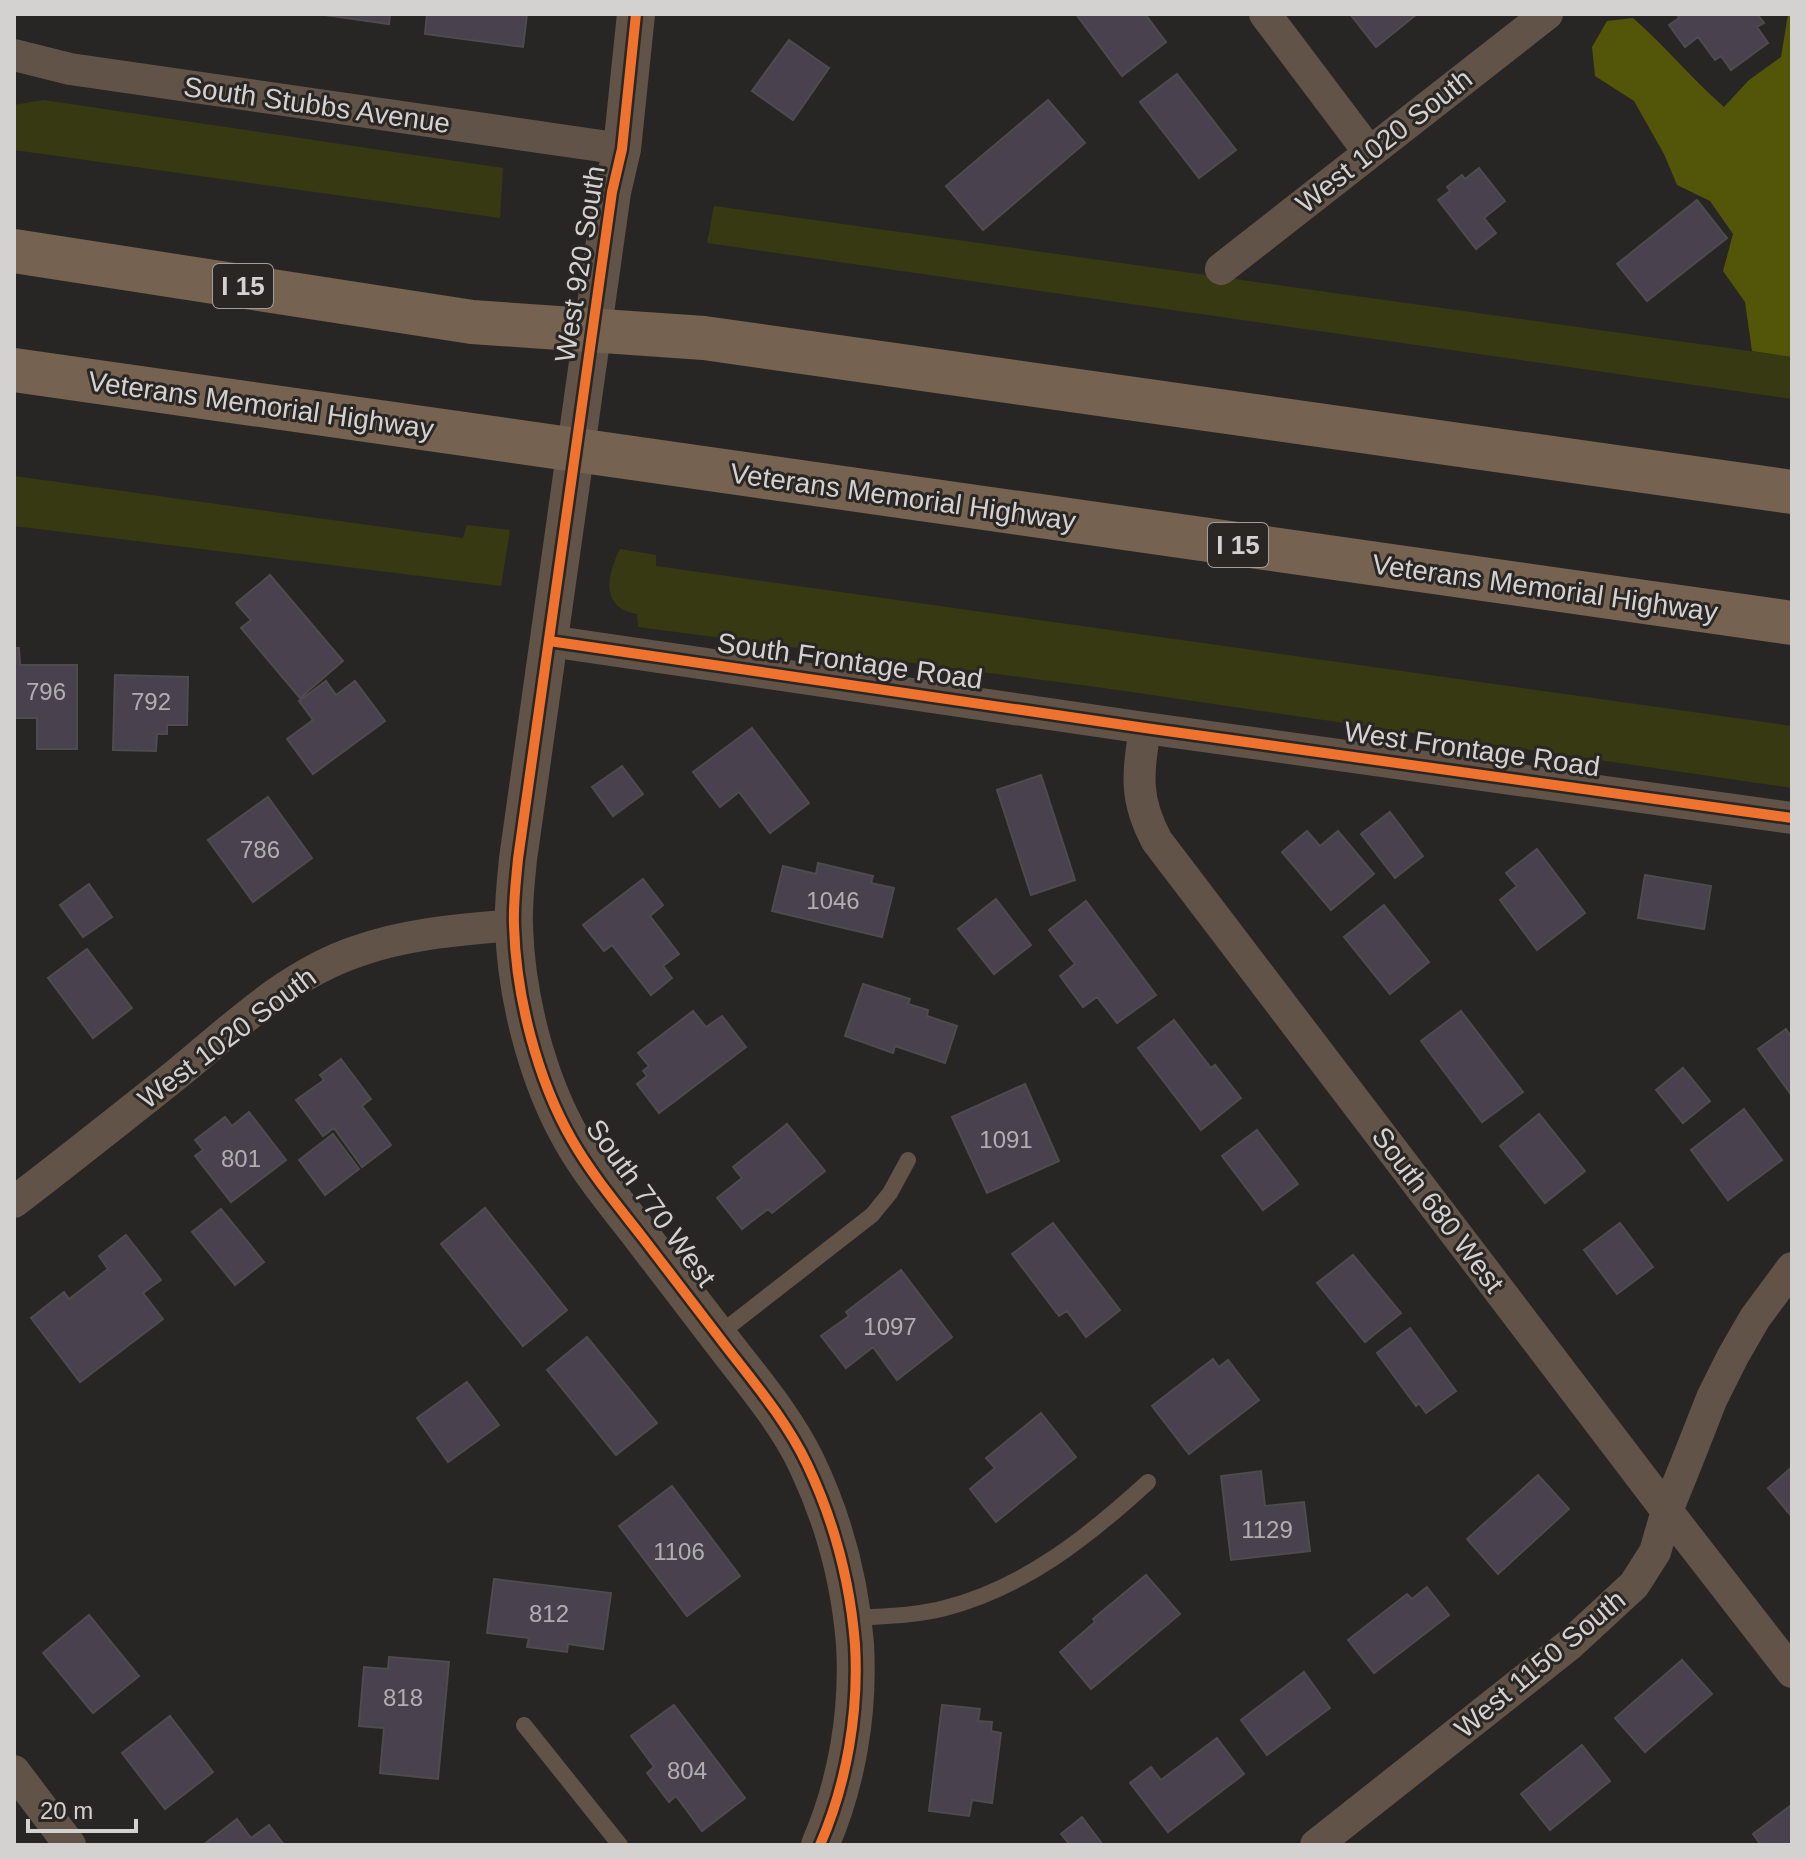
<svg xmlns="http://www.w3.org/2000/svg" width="1806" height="1859" font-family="Helvetica,sans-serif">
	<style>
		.green { fill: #373912 }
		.forest { fill: #535608 }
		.building { fill: #4a414f; stroke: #4d4b4c; stroke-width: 2 }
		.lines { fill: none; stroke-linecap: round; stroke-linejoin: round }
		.service { stroke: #615347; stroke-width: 16 }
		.minor { stroke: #615347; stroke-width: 32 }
		.tertiary { stroke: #615347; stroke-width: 38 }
		.motorway { stroke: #756250; stroke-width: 44 }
		.cycleway-casing { stroke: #292624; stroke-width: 15 }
		.cycleway { stroke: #ef722f; stroke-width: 10 }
		.labels { text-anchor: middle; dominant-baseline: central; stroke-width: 6; stroke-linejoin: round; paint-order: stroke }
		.number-label { font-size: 24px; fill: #b2aeb0 }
		.shield { fill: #292624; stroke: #a19e9c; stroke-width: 2 }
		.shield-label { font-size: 26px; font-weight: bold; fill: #d4d2d0 }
		.street-label { font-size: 28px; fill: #d4d2d0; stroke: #292624 }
	</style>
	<rect width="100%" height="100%" fill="#282625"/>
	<path class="green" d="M43 100 503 168 500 218 14 150V105Z
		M714 206 1792 357V399L707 243Z
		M14 476 463 538 467 525 510 530 501 586 14 526Z
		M620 549 656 555V566L1792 726V788L1104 688 638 627 637 614C632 613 628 612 624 610 600 598 611 567 620 549Z"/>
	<path class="forest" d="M1788 14H1792V357L1752 351 1745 302 1723 271 1733 234 1710 201 1677 185 1664 154 1634 101 1595 76 1592 47 1607 21 1633 18C1665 46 1692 79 1724 107L1749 80 1781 57Z"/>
	<path class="building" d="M318 14H390L389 24Z
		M427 14H527L523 47 425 34Z
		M1076 14H1145L1166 42 1122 76Z
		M1350 14H1417L1376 47Z
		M1677 14H1757L1764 23 1757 27 1768 43 1731 70 1721 56 1715 60 1698 37 1685 47 1669 25 1679 18Z
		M789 40 829 68 793 120 752 91Z
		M1177 74 1236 150 1199 178 1140 102Z
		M1048 100 1085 143 983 230 946 186Z
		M1479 168 1505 201 1484 218 1496 233 1476 249 1438 200 1450 191 1447 187 1462 175 1465 179Z
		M1697 200 1727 238 1647 301 1617 264Z
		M270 575 343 661 300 698 241 628 251 620 236 603Z
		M14 648H19L20 665H77V749H37V718H14Z
		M115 675 188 677 187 725H167V734H157L156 751 113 750Z
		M326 681 336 695 355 681 385 721 313 774 287 739 313 720 299 701Z
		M752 728 809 803 770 833 739 792 720 807 693 772Z
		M622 766 643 794 613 816 592 787Z
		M1041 775 1075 880 1031 895 997 790Z
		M268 797 312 858 253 902 208 840Z
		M1390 812 1423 856 1395 878 1361 834Z
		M1307 831 1320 846 1338 831 1374 874 1331 910 1282 852Z
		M1537 849 1585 913 1537 950 1500 900 1517 886 1506 873Z
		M818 863 873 876 871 883 894 888 882 937 772 911 783 866 816 874Z
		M1645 875 1711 886 1704 929 1638 918Z
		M643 879 663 905 650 916 679 954 663 966 672 978 651 995 612 945 604 951 583 925Z
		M89 884 112 917 83 937 60 905Z
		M996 899 1031 945 994 974 958 929Z
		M1086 901 1156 995 1117 1023 1097 997 1083 1007 1060 976 1075 964 1049 930Z
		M1384 905 1429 962 1390 994 1344 937Z
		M87 949 132 1008 93 1038 48 978Z
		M863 984 910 999 908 1004 928 1010 927 1016 957 1026 945 1063 895 1046 893 1053 845 1036Z
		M693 1011 706 1027 722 1016 746 1047 659 1113 637 1084 647 1076 643 1071 649 1066 638 1053Z
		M1461 1011 1523 1092 1482 1122 1421 1041Z
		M1174 1020 1211 1068 1215 1065 1241 1098 1201 1130 1138 1048Z
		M1786 1029 1792 1038V1096L1758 1049Z
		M341 1059 371 1099 362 1106 391 1145 362 1167 334 1128 323 1136 296 1100 324 1080 320 1075Z
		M1683 1068 1710 1101 1683 1123 1656 1090Z
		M1025 1084 1059 1161 987 1193 952 1117Z
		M1744 1109 1782 1160 1728 1200 1691 1150Z
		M249 1112 286 1160 231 1202 195 1156 203 1150 195 1140 225 1117 232 1126Z
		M1539 1114 1585 1171 1545 1203 1500 1146Z
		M787 1124 825 1171 772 1213 768 1209 742 1229 717 1198 742 1178 733 1167Z
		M1257 1130 1298 1184 1263 1210 1222 1156Z
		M333 1134 359 1169 325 1195 299 1160Z
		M485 1208 567 1310 523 1346 441 1244Z
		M221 1209 264 1262 235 1285 192 1232Z
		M1053 1223 1120 1310 1086 1337 1067 1311 1059 1316 1012 1254Z
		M1620 1223 1653 1267 1617 1294 1584 1250Z
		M126 1235 161 1280 143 1293 163 1319 80 1382 31 1318 64 1292 69 1299 108 1269 99 1256Z
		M1353 1255 1401 1313 1365 1342 1317 1283Z
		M901 1270 952 1337 897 1380 873 1347 846 1368 821 1336 849 1316 846 1312Z
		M1410 1328 1456 1391 1426 1413 1419 1403 1416 1406 1377 1353Z
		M587 1337 657 1423 616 1455 547 1370Z
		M1213 1359 1219 1367 1228 1360 1259 1400 1189 1454 1152 1406Z
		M467 1382 499 1425 448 1462 417 1418Z
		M1041 1413 1076 1457 996 1522 970 1489 995 1468 986 1458Z
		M1792 1467V1517L1768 1488Z
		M1261 1471 1265 1506 1304 1502 1310 1551 1231 1560 1221 1476Z
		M1538 1475 1569 1509 1498 1574 1467 1539Z
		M672 1486 740 1576 687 1616 619 1526Z
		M1146 1575 1180 1614 1091 1689 1060 1652 1095 1622 1093 1619Z
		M494 1579 611 1593 603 1649 568 1644 567 1652 527 1647 529 1638 487 1633Z
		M1427 1587 1449 1615 1374 1673 1348 1640 1407 1594 1412 1599Z
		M89 1615 139 1676 93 1713 43 1653Z
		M389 1657 449 1662 438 1779 380 1773 384 1728 359 1726 364 1667 388 1669Z
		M1682 1660 1712 1694 1645 1752 1615 1718Z
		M1304 1672 1330 1708 1267 1755 1241 1720Z
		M674 1705 745 1798 702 1831 676 1796 669 1802 647 1773 654 1767 631 1736Z
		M942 1705 980 1709 978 1721 992 1722 991 1731 1001 1733 992 1803 972 1800 969 1816 929 1811Z
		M170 1716 213 1772 165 1809 122 1753Z
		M1217 1738 1244 1774 1168 1832 1130 1783 1151 1767 1161 1780Z
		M1582 1745 1610 1781 1550 1830 1521 1794Z
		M1790 1806 1792 1808V1845H1761L1753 1834Z
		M1082 1817 1103 1845H1070L1061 1834Z
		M237 1819 251 1838 269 1825 284 1845H203Z"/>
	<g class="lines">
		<path class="service" d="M718 1335 872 1215 890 1193 908 1160
			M853 1618C883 1616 915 1616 945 1608 1024 1588 1089 1536 1148 1482
			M524 1725 620 1845"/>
		<path class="minor" d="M1265 14 1369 152
			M14 55 70 69 622 149
			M1221 269 1547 14
			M549 641 1145 728 1792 818
			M1145 728C1138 774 1134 799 1157 841L1667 1511 1792 1672
			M14 1202C69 1160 123 1117 177 1074 233 1028 288 974 358 951 408 933 461 930 514 925
			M14 1771 70 1845
			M1316 1845 1569 1645 1634 1585 1655 1552 1667 1511 1688 1459 1712 1398 1733 1356 1755 1318 1792 1268"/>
		<path class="tertiary" d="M636 14 622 149 612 192 518 859C516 881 513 903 514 926 516 996 537 1079 572 1140 592 1175 619 1207 643 1238 671 1275 700 1312 728 1349 756 1385 787 1422 807 1464 834 1521 850 1581 855 1644 859 1712 847 1783 820 1845"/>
		<path class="motorway" d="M14 251 472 322 704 338 1792 492
			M14 370 1792 623"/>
		<defs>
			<path id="cycleway" d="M636 14 622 149 612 192 518 859C516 881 513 903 514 926 516 996 537 1079 572 1140 592 1175 619 1207 643 1238 671 1275 700 1312 728 1349 756 1385 787 1422 807 1464 834 1521 850 1581 855 1644 859 1712 847 1783 820 1845
				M549 641 1145 728 1792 818"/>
		</defs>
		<use href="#cycleway" class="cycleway-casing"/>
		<use href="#cycleway" class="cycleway"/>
	</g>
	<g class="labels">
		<g class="number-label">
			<text x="46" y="691">796</text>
			<text x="151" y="701">792</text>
			<text x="260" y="849">786</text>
			<text x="833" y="900">1046</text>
			<text x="1006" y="1139">1091</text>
			<text x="241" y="1158">801</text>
			<text x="890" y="1326">1097</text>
			<text x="1267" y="1529">1129</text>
			<text x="679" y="1551">1106</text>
			<text x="549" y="1613">812</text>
			<text x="403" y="1697">818</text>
			<text x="687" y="1770">804</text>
		</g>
		<g class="shield">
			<rect x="213" y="264" width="60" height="44" rx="6"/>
			<rect x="1208" y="523" width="60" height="44" rx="6"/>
		</g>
		<g class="shield-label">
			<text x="243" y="286">I 15</text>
			<text x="1238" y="545">I 15</text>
		</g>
		<g class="street-label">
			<text transform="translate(317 105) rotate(8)">South Stubbs Avenue</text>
			<text transform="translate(1384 141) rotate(-38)">West 1020 South</text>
			<text transform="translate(580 264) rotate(-81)">West 920 South</text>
			<text transform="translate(261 405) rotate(8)">Veterans Memorial Highway</text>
			<text transform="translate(903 497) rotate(8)">Veterans Memorial Highway</text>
			<text transform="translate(1545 588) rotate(8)">Veterans Memorial Highway</text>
			<text transform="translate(850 661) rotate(8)">South Frontage Road</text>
			<text transform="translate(1472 749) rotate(8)">West Frontage Road</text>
			<text transform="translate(227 1038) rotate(-37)">West 1020 South</text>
			<text transform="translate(651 1203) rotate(54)">South 770 West</text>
			<text transform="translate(1438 1210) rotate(53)">South 680 West</text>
			<text transform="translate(1540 1664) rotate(-40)">West 1150 South</text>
		</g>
	</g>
	<rect width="1806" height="1859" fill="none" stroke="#d4d2d0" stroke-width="32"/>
	<path d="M28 1819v12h108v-12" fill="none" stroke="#d4d2d0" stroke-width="4"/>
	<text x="40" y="1819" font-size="24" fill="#d4d2d0" stroke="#292624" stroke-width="6" paint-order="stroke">20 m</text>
</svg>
